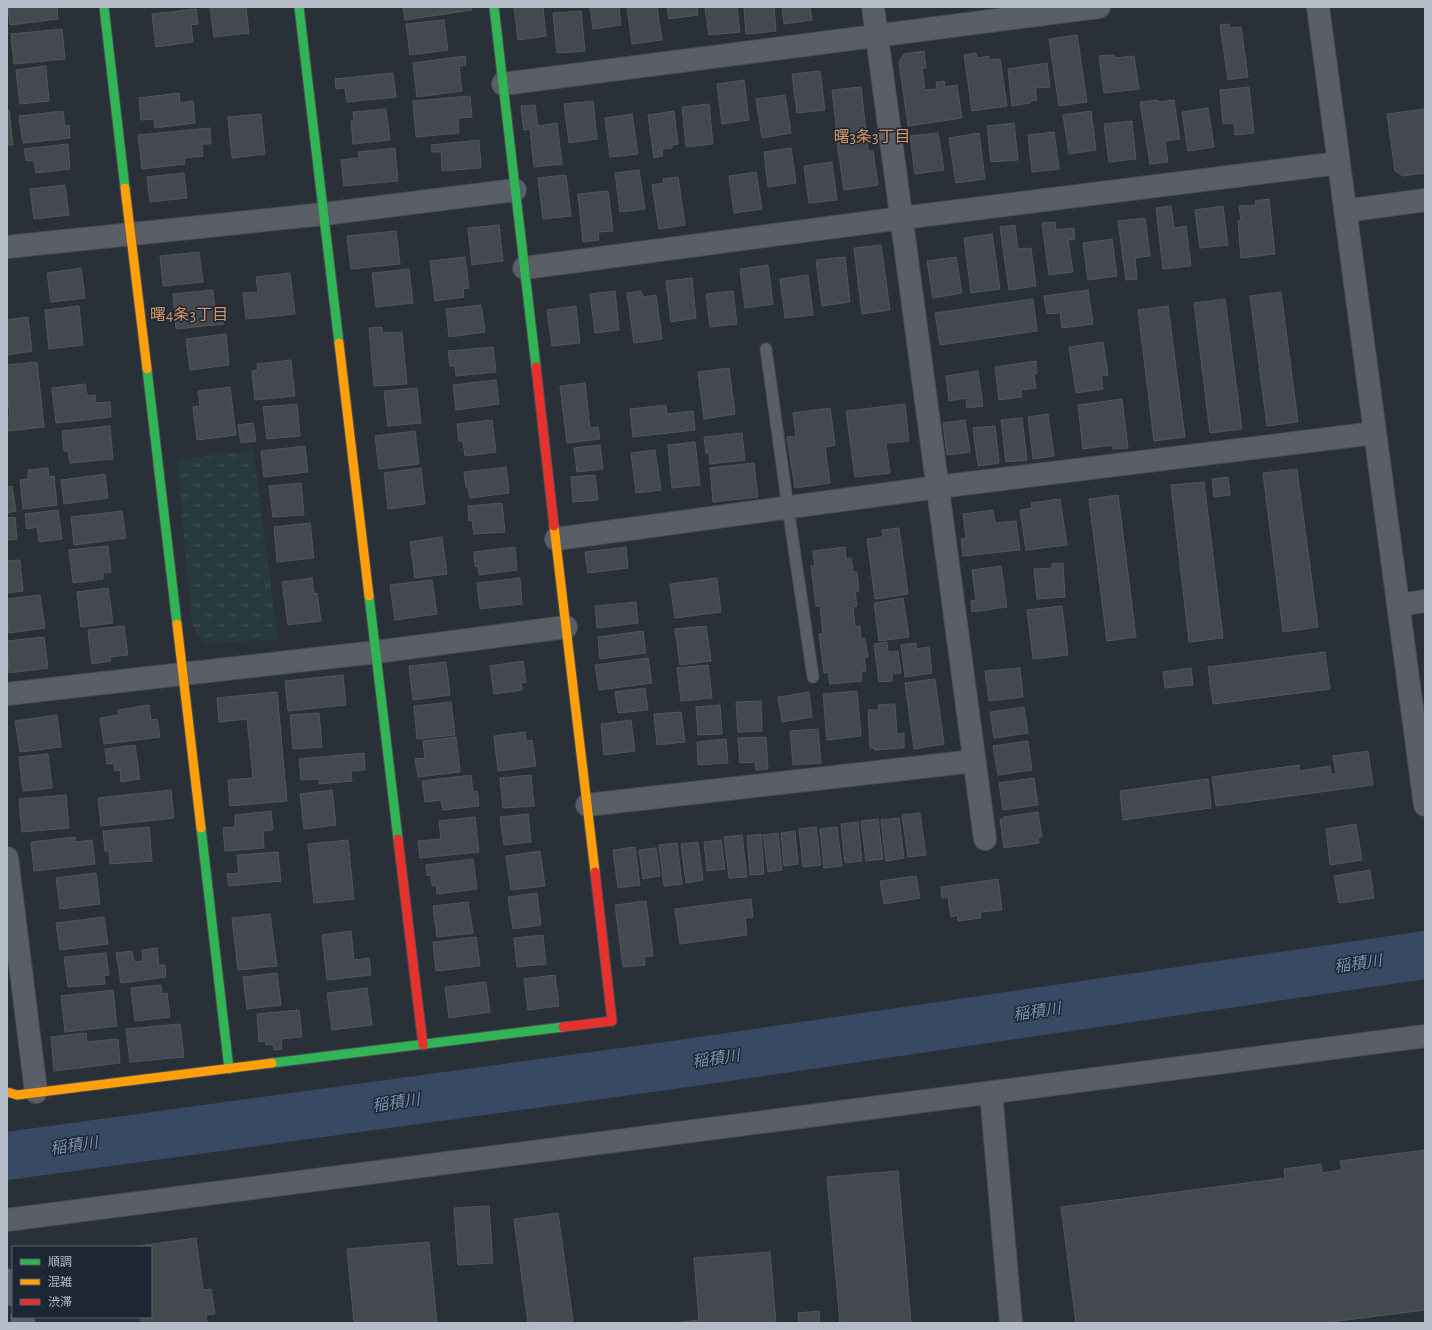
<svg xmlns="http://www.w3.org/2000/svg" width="1432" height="1330" font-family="'Alegreya Sans','Noto Sans JP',sans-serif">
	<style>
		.park { fill: url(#park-tufts) }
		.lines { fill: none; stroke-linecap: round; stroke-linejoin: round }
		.river { stroke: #384963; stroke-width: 48 }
		.building { fill: #444950; stroke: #52575f }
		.lane-casing { stroke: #484c53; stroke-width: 13 }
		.street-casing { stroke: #484c53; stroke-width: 24 }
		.fast-casing { stroke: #484c53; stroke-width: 11 }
		.slow-casing { stroke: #484c53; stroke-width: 11 }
		.jam-casing { stroke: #484c53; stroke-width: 11 }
		.lane { stroke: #5a5e66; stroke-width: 11 }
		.street { stroke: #5a5e66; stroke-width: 22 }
		.fast { stroke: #30b455; stroke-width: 9 }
		.slow { stroke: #ff9f0a; stroke-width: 9 }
		.jam { stroke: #e5322d; stroke-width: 9 }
		.labels { text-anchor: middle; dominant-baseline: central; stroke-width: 3; stroke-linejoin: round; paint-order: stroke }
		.neighbourhood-label { font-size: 16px; fill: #d59563; stroke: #1d2633 }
		.water-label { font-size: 16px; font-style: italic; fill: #7c92b1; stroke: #1d2633 }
	</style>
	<defs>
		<pattern id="park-tufts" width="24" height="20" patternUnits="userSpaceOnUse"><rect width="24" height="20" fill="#273a3e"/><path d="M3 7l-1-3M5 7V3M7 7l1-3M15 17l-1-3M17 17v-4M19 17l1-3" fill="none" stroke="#445559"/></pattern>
	</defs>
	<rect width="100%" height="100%" fill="#2a3038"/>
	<path class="park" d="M253 450 278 639 203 644 192 625 177 460Z"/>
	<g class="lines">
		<path class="river" d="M7 1156 666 1066 1425 955"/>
	</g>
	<path class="building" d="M8 7H57L58 19 10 25Z
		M210 7H246L249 33 214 37Z
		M403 7H471L472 10 405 20Z
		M514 7H543L546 36 518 40Z
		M590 7H619L621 25 593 29Z
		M627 7H657L662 40 632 44Z
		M667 7H697L698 15 669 19Z
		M705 7H737L740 32 709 35Z
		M744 7H774L776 31 746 34Z
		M782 7H810L812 20 784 24Z
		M196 9 198 24 191 25 193 42 156 47 152 14Z
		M581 11 585 51 557 53 553 13Z
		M444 20 448 50 410 55 406 24Z
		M1229 24 1230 28 1241 27 1248 77 1228 80 1220 25Z
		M62 29 65 59 14 64 11 34Z
		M1077 35 1087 102 1059 106 1049 39Z
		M924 51 926 68H922L925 90 937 89 936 82 944 81 945 87 957 85 962 118 908 126 899 62 904 54Z
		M976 53 977 58 989 56V60L1000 59 1007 106 972 111 964 55Z
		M1114 55V58L1134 56 1139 89 1104 93 1099 56Z
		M465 56 466 65 459 66 462 91 417 97 413 63Z
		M1047 63 1050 87 1035 88 1037 100 1030 101V103L1012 106 1008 69Z
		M46 66 49 101 20 104 16 70Z
		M820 71 825 110 797 113 792 74Z
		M393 73 396 97 347 102 345 88 336 89 335 79Z
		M744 80 749 120 722 124 717 84Z
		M861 87 866 132 837 136 832 90Z
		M1249 87 1254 133 1235 135 1234 123 1223 124 1220 90Z
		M179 93 180 103 193 101 195 123 155 128 154 119 141 120 139 98Z
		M785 95 791 133 762 138 756 99Z
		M470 96 472 117 458 118 459 133 416 137 413 101Z
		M1158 100V102L1174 100 1180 139 1165 141 1168 162 1150 164 1140 102Z
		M593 101 597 139 569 143 564 104Z
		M709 104 713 144 686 147 682 107Z
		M535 105 538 126 557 123 562 164 534 167 530 129 524 130 521 106Z
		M1208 108 1214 147 1188 151 1182 112Z
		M386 109 390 140 353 144 351 121 354 120 353 112Z
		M1425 109V173L1403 176 1395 171 1387 114Z
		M7 110H9L13 145H7Z
		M63 111 65 126 69 125 70 138 23 143 19 116Z
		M674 111 678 144 672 145V148L662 149 663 156 654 158 648 115Z
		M1091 111 1096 150 1069 154 1063 115Z
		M261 114 265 154 232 158 228 117Z
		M632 114 638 154 610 157 605 118Z
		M1132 121 1136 159 1109 162 1104 124Z
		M1014 123 1018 160 991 162 987 126Z
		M210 128 211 144H202L203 156 184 158 185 164 142 169 138 135Z
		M1054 132 1059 169 1032 172 1028 135Z
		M938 133 944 170 915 174 910 136Z
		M979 133 985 179 956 183 949 138Z
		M867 139 868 151H873L878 185 844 190 837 143Z
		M479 140 481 168 442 171 441 152H432L431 145Z
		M68 144 70 169 36 173 34 160 26 161 24 149Z
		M395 148 398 181 344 186 341 160 359 158 358 152Z
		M791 148 796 183 768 187 764 152Z
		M832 162 837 200 809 203 804 166Z
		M639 170 645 209 620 212 615 173Z
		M756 172 762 209 734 213 729 176Z
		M184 173 187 198 150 202 147 177Z
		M566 175 571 216 543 219 538 178Z
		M678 177 685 225 659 229 652 185 664 183 663 179Z
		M65 185 69 215 34 219 30 189Z
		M608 191 613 231 598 232 599 240 583 242 578 194Z
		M1269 199 1275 254 1241 258 1238 221 1241 220 1239 206 1256 205 1255 201Z
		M1171 206 1174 228 1186 226 1191 266 1163 269 1156 208Z
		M1223 206 1228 245 1200 248 1195 210Z
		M1145 218 1150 256 1135 258 1137 279 1126 280 1118 221Z
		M1055 222 1056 230 1074 228 1075 239 1068 240 1073 272 1049 275 1042 223Z
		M499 225 503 261 472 265 468 228Z
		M1015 225 1018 249 1031 248 1036 286 1009 290 1000 227Z
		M396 231 400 264 351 269 347 236Z
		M992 234 1000 289 971 293 964 238Z
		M1112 239 1117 276 1088 280 1083 243Z
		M881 245 890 310 862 314 854 248Z
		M199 252 203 282 163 286 160 256Z
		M465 257 469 288 463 289 464 297 435 301 430 261Z
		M845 257 850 302 822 306 816 260Z
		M956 257 962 293 933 298 927 261Z
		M768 265 773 304 745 308 740 269Z
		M81 268 85 298 51 302 47 273Z
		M409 269 413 303 376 307 372 273Z
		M290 273 295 314 246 319 243 293 258 292 256 277Z
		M808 275 813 315 785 318 780 279Z
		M692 278 696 318 671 322 666 281Z
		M213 290 215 311 223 310 224 324 176 329 173 294Z
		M1088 290 1093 324 1062 328 1060 313 1047 314 1044 296Z
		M615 291 619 330 595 333 590 294Z
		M641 291 643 297 656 295 662 339 634 343 627 293Z
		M733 291 737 324 710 327 706 294Z
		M1281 292 1298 422 1267 426 1250 296Z
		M1033 299 1037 331 940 345 935 313Z
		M1225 299 1242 429 1210 433 1194 303Z
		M481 305 485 332 449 337 446 309Z
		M79 306 83 345 49 349 45 310Z
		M576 306 580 343 552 346 547 310Z
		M1168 306 1185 437 1154 441 1138 310Z
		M28 317 32 351 7 355V320Z
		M382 327V333L402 332 407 384 374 386 369 328Z
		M226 334 229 365 190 370 186 339Z
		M1103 342 1108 375 1101 376 1103 389 1076 393 1069 347Z
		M493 347 496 372 456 376 455 366H450L448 351Z
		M291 360 295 396 255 400 252 371 258 370 257 364Z
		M1036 361 1037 373 1034 374 1036 388 1021 390 1022 397 999 400 995 367Z
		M37 362 44 427 7 431V416H10L7 391V365Z
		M729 368 735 414 704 419 698 372Z
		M978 371 983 406 967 408 966 398 949 401 946 376Z
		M496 380 499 404 456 410 453 385Z
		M585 383 590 428 598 427 600 439 567 443 560 386Z
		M85 384 87 396 95 395 96 403 110 402 111 417 56 423 52 388Z
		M230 387 236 435 197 440 193 407 200 406 198 391Z
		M417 388 421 423 388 426 384 391Z
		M1122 399 1128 448 1113 449 1112 445 1083 449 1078 405Z
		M297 404 300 436 267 439 263 407Z
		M905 404 909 441 886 443 890 473 855 477 846 411Z
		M666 405 667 414 693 411 695 430 633 437 630 409Z
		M830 408 835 445 825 447 830 483 795 488 787 437 796 436 793 413Z
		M1048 414 1054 456 1033 459 1028 417Z
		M1022 418 1027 460 1006 462 1001 420Z
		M492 420 496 452 465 456 463 441H459L457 424Z
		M965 420 970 452 947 455 943 423Z
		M253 423 256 441 241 443 238 425Z
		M110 426 113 459 70 463 68 451H64L62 431Z
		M995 426 999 463 978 466 973 428Z
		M415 431 419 464 379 469 375 436Z
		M742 433 745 460 710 464 709 453H706L704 437Z
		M695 442 700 485 672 488 668 445Z
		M600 445 603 469 577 472 574 448Z
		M305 446 308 472 264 477 261 451Z
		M655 450 661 490 636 493 631 453Z
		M754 463 758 497 713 502 710 468Z
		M506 467 509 493 470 498 468 487H466L464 472Z
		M48 468 49 477 54 476 57 505 23 509 20 480 28 479V470Z
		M421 468 425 504 388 509 384 473Z
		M1297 469 1318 627 1283 632 1263 473Z
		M105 474 108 498 64 504 61 480Z
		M595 475 598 500 573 502 571 477Z
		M1228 477 1230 495 1214 497 1212 479Z
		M1204 482 1223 638 1189 642 1171 485Z
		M301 483 304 515 273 517 269 486Z
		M12 486 16 511 7 513V487Z
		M1118 495 1136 637 1107 641 1089 499Z
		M1060 499 1067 545 1026 550 1020 510 1032 508 1031 503Z
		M502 503 505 532 474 534 472 520 469 521 468 506Z
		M58 510 62 539 39 542 37 527 27 529 25 514Z
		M993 510 995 523 1016 521 1020 550 963 556 961 539 966 538 963 514Z
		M122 511 126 538 74 545 71 517Z
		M15 517 17 539 7 540V518Z
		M310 523 314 558 277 562 274 527Z
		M899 528 908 594 875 599 867 539 883 537 882 530Z
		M442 537 447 574 415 578 410 542Z
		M108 546 111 572 103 573V579L73 583 69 550Z
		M515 547 517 570 479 575 478 566 475 567 474 552Z
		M626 547 628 568 588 573 585 552Z
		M845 547 846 559 851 558 853 572H857L859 591H855L857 606 853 607 855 627 860 626 861 639H865L868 657H864L866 671 861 672 862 681 830 684 828 672 824 673 819 634 823 633 820 606H816L811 566H815L813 551Z
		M20 560 23 591 7 593V561Z
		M1063 563 1065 597 1037 599 1034 569 1052 568V564Z
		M1001 566 1007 607 972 612 971 601 976 600 972 570Z
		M312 578 314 594 317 593 321 621 288 625 282 582Z
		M520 578 522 604 480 609 477 583Z
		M717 578 721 612 675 618 670 584Z
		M432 580 437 614 395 620 390 585Z
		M108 588 113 623 81 627 77 592Z
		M40 595 45 628 9 633 7 618V599Z
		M903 598 909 637 879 641 874 603Z
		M636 602 638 623 597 628 595 606Z
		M1062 606 1068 655 1033 659 1027 610Z
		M124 626 128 655 110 657 111 661 92 664 88 630Z
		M706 626 711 661 680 665 675 629Z
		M643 631 646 653 600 659 598 637Z
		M44 637 48 668 9 673 7 641Z
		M887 642 888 652 898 651 901 673 892 674V681L879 682 874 644Z
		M916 643V649L929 647 932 673 905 677 901 645Z
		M1325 652 1330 689 1213 704 1208 667Z
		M648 658 652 683 599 690 595 665Z
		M523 661 526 682 521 683 522 690 494 694 490 666Z
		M446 662 450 695 413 700 409 666Z
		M708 665 712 698 681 701 677 668Z
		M1020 668 1023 697 989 701 985 671Z
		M1191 668 1193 685 1165 688 1163 672Z
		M343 675 346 705 288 711 285 681Z
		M935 679 944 744 914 749 905 683Z
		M645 688 648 710 618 713 615 692Z
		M857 691 861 736 827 740 823 694Z
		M277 692 287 801 230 806 228 780 253 778 247 719 219 722 217 698Z
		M809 692 812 717 782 722 778 697Z
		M761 701 762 731 738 732 736 702Z
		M451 702 455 735 417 739 414 706Z
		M895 704 897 734 904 733V748L874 750V748H870L868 710H879L878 705Z
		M149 705 151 720 157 719 160 737 104 744 100 718 119 715 118 710Z
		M720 705 722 734 698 735 696 707Z
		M1024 707 1028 733 994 738 990 712Z
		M681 712 685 742 657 745 654 714Z
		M319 713 322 747 293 749 290 715Z
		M57 715 61 747 20 752 15 721Z
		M631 720 635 751 604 755 601 724Z
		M818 729 821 763 793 765 790 731Z
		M525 732 526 741 532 740 536 766 498 771 494 736Z
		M456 737 460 772 418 777 415 759 425 758 423 741Z
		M766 737 768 769 756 770 755 762 740 763 738 738Z
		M726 739 728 763 698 765 697 742Z
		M1028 741 1032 770 998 775 993 746Z
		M135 745 140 779 121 782 120 770 115 771 114 763 107 764 105 749Z
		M1368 751 1373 785 1216 806 1212 777 1299 765V771L1330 766 1331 774H1336L1333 756Z
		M364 753 365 770 351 771 352 781 319 784V779L301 780 299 759Z
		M48 754 52 788 23 791 19 757Z
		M471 775 473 792 477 791 479 806 443 810 441 800 425 802 422 781Z
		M531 775 534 806 503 808 500 778Z
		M1034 778 1038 805 1003 810 999 783Z
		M1208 779 1211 808 1123 820 1120 791Z
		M171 790 174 818 101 826 98 798Z
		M332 790 336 825 304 829 300 794Z
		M66 795 69 828 22 832 19 799Z
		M271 811 273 830 263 831 264 848 225 851 223 828 235 827V815Z
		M1038 812 1042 837H1038L1039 843 1004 848 1000 819H1004V817Z
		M920 813 926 855 908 857 902 815Z
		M528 814 531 842 504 845 500 817Z
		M475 817 479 852 420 858 418 841 441 839 439 821Z
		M899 818 904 858 886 861 881 820Z
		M878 819 883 859 866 861 861 821Z
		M858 822 862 861 845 863 841 824Z
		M1356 824 1362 860 1330 865 1326 829Z
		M149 827 152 861 110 864 109 851H105L103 831Z
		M816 827 821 865 803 867 799 829Z
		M837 827 842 866 824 868 820 829Z
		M795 831 798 864 784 866 781 833Z
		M778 833 782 870 768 872 763 835Z
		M761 834 764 874 750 875 747 836Z
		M742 835 747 877 729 878 724 837Z
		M75 837 76 842 92 840 95 864 34 871 31 842Z
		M348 840 354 899 314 903 308 844Z
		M721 840 725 869 707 871 704 842Z
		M698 842 703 880 686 883 681 844Z
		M677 843 682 884 664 886 659 845Z
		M635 847 640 885 618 888 613 850Z
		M656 848 660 876 643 879 639 850Z
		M540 851 545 886 511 890 506 856Z
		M278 852 281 881 229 886 227 874 239 873 237 855Z
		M473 859 477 889 437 894 436 885 432 886 431 875 427 876 426 865Z
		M1370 870 1374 898 1339 903 1334 876Z
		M96 873 100 904 60 909 56 878Z
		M916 876 920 898 884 904 880 881Z
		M998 879 1002 910 980 912 981 918 958 921 957 915 951 917 948 897 942 898 941 887Z
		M537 893 541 925 513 929 508 897Z
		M751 899 753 917 745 918 747 935 680 944 675 909Z
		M646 901 653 956 644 957 645 965 623 967 615 905Z
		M468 902 473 933 437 937 433 906Z
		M270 914 277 966 238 970 232 918Z
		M104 917 108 944 60 950 56 923Z
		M351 931 354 960 369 958 371 975 327 980 322 935Z
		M543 935 546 964 517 967 514 938Z
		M476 937 480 966 436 971 433 942Z
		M157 948 159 965H165L166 977 121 983 116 953 132 951 134 962 143 961 142 950Z
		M106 953 109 975 104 976 105 984 68 987 64 957Z
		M277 973 281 1005 247 1009 243 977Z
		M555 975 559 1006 528 1010 524 979Z
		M486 982 490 1012 449 1018 445 987Z
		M161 985 162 994 167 993 170 1017 135 1021 131 988Z
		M367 988 372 1025 332 1030 327 993Z
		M113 990 117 1026 65 1032 61 996Z
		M299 1010 302 1037 281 1039 282 1049 274 1050 273 1044 266 1045 265 1041 259 1042 257 1014Z
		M180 1024 184 1057 130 1062 126 1029Z
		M86 1033 87 1042 118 1039 120 1063 54 1071 51 1037Z
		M1425 1150V1310L1323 1323H1076L1061 1207 1285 1178 1284 1169 1321 1164 1322 1173 1342 1170 1340 1161Z
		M898 1171 911 1323H840L827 1177Z
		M489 1206 493 1263 458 1265 454 1208Z
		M558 1213 573 1321 556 1323H528L514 1219Z
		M196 1238 203 1290 211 1289 215 1314 206 1315 207 1323H142L141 1317H151V1247H131Z
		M429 1242 437 1323H354L347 1249Z
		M770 1252 776 1323H675L699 1320 694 1258Z
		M819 1311 820 1323H799L798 1313Z"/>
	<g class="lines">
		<defs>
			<path id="lane" d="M766 349 788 508 813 677"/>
			<path id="street" d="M873 7 985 839
				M1318 7 1425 805
				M503 84 1099 7
				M1345 211 1425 200
				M7 247 324 214 515 190
				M524 268 902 218 1339 163
				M556 539 938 487 1375 433
				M1398 605 1425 601
				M7 694 376 652 566 627
				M587 805 974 761
				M7 858 36 1092
				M991 1092 1011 1323
				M7 1220 1425 1036
				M7 1280 13 1295
				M22 1317 24 1323"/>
			<path id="fast" d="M104 7 125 188
				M299 7 339 343
				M494 7 536 367
				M147 369 177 624
				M369 596 398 839
				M201 828 229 1069
				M272 1063 563 1027"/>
			<path id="slow" d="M125 188 147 369
				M339 343 369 596
				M554 526 595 872
				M177 624 201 828
				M7 1092 17 1095 272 1063"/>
			<path id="jam" d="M536 367 554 526
				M398 839 423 1045
				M563 1027 612 1021 595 872"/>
		</defs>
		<use href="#lane" class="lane-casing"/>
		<use href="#street" class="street-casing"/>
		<use href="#fast" class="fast-casing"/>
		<use href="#slow" class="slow-casing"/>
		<use href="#jam" class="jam-casing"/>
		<use href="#lane" class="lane"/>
		<use href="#street" class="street"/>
		<use href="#fast" class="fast"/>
		<use href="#slow" class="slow"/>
		<use href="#jam" class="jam"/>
	</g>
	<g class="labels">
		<g class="neighbourhood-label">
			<text x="872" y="137">曙3条3丁目</text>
			<text x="189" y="315">曙4条3丁目</text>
		</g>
		<g class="water-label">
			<text transform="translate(1358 964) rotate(-8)">稲積川</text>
			<text transform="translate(1037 1012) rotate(-8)">稲積川</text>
			<text transform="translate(716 1059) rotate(-8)">稲積川</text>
			<text transform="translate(396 1103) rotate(-8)">稲積川</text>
			<text transform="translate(74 1146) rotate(-8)">稲積川</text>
		</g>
	</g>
	<rect width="1432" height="1330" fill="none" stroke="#b4bcc9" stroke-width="16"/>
	<rect x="12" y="1246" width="140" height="72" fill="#1d2633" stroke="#59626f"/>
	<rect x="20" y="1259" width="20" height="6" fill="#30b455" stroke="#59626f"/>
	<text x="48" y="1266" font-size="12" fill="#b4bcc9">順調</text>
	<rect x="20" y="1279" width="20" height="6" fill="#ff9f0a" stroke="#59626f"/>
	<text x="48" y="1286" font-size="12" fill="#b4bcc9">混雑</text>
	<rect x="20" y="1299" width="20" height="6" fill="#e5322d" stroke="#59626f"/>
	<text x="48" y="1306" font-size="12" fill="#b4bcc9">渋滞</text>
</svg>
